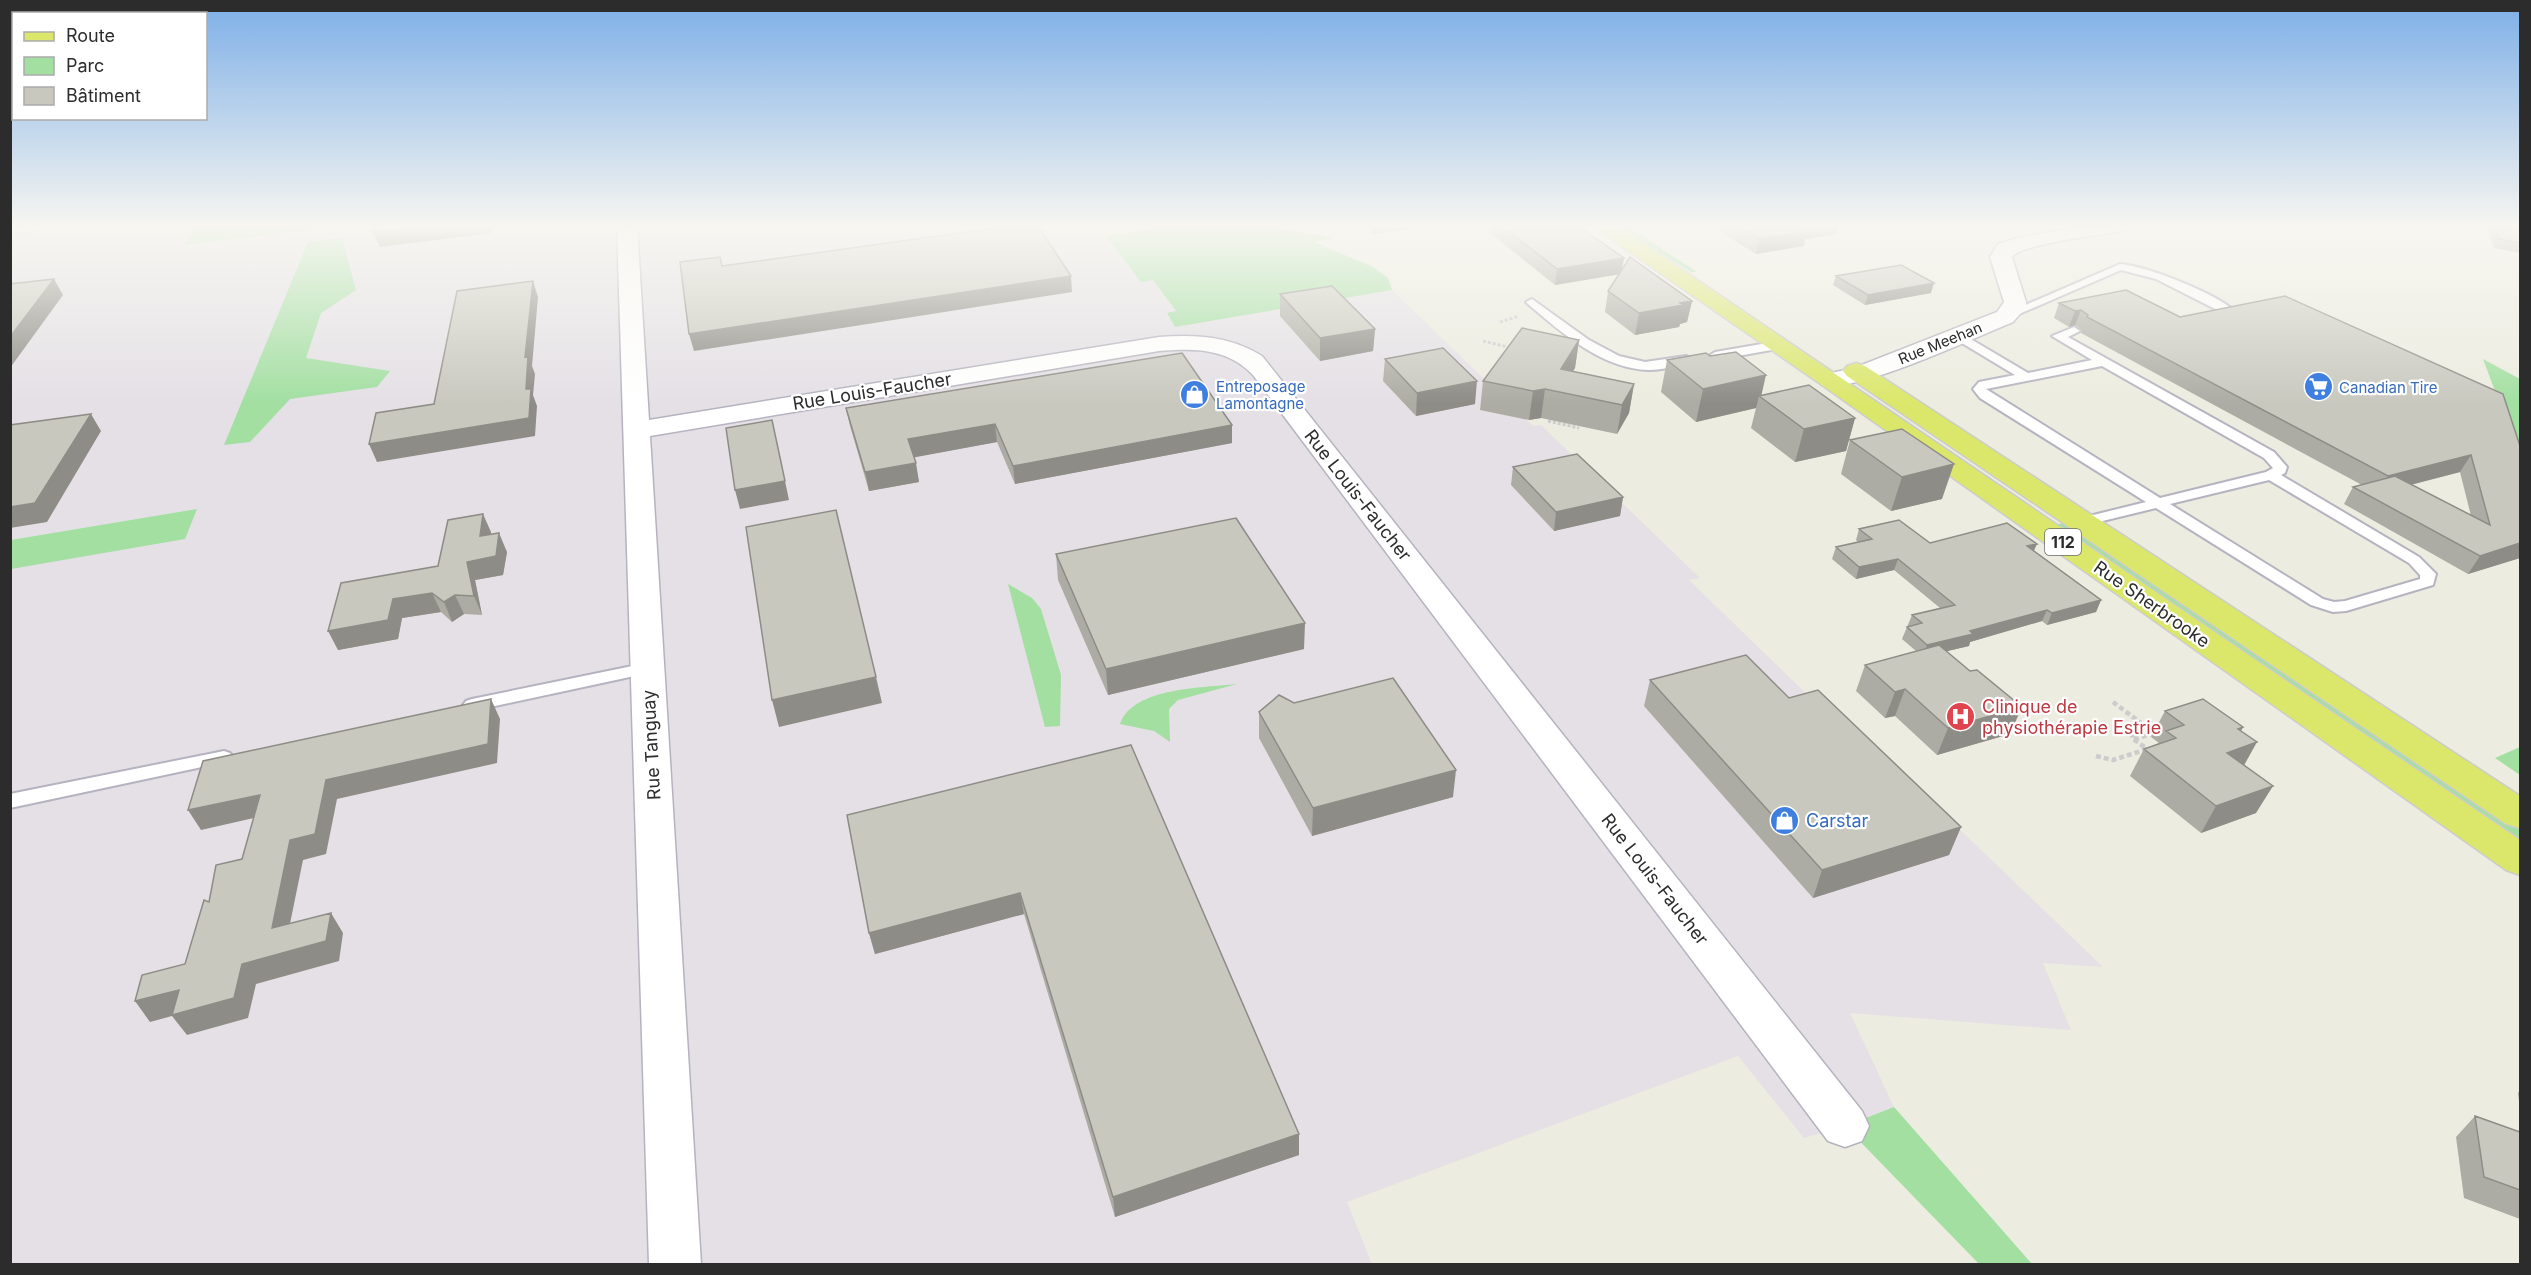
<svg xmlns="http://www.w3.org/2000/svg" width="2531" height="1275" font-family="Inter,sans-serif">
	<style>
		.industrial { fill: #e4e0e6 }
		.green { fill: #a2dfa1 }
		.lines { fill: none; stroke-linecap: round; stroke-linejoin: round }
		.lane-casing { stroke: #b5b3bf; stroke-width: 4 }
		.street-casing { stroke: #b5b3bf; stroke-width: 3 }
		.primary-casing { stroke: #ccc; stroke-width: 3 }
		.path-far1 { stroke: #ccc; stroke-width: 3; stroke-dasharray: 3 2; stroke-linecap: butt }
		.path { stroke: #ccc; stroke-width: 4.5; stroke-dasharray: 5 3; stroke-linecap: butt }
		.lane { fill: #fff; fill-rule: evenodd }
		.street { fill: #fff; fill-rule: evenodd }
		.primary { fill: #dbe76b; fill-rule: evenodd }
		.wall { fill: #adaca4; fill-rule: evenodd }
		.shaded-wall { fill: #8d8c86 }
		.building { fill: #c9c8bf; stroke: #8d8c86; stroke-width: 1.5 }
		.labels { text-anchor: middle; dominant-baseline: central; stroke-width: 4.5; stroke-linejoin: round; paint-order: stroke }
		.far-street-label { font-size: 15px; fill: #2c2c2c; stroke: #fff }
		.far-shop-label { font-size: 15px; fill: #366cbe; stroke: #fff; text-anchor: start }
		.shield { fill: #fff; stroke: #6b6b6b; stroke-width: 1.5 }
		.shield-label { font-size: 16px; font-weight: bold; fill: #2c2c2c }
		.street-label { font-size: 18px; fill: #2c2c2c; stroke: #fff }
		.health-label { font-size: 18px; fill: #be3a42; stroke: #fff; text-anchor: start }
		.shop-label { font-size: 18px; fill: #366cbe; stroke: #fff; text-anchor: start }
	</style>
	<rect width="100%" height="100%" fill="#edece0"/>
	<path class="industrial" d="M10 226H1098L1141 281 1153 280 1176 312 1167 314 1175 327 1392 290 1533 426 1541 425 1700 578 1689 580 1818 705 1828 703 2103 967 2043 963 2071 1030 1850 1013 1894 1107 1845 1126 1804 1138 1738 1056 1347 1202 1372 1264H11Z"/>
	<path class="green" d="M195 226H315L314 229 184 245Z
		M1168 226H1267L1334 238 1314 242 1373 267 1388 278 1392 290 1175 327 1167 313 1176 311 1153 280 1141 282 1106 236Z
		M1616 226H1627L1697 272H1691Z
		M342 238 356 290 321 313 306 358 390 371 377 387 290 399 250 442 224 445 308 242Z
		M2483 359 2520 379V458Z
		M197 509 185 539 11 569V540Z
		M2063 523 2139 570 2520 829V845L2055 525Z
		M1008 584 1032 598 1041 609 1061 675 1060 726 1045 727Z
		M1237 684 1178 700 1169 709 1170 742 1154 731 1120 724C1133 687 1203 688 1237 684Z
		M2520 747V775L2495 758Z
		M1894 1107 2032 1264H1979L1845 1126Z"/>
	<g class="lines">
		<defs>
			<path id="lane" d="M2120 264C2147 266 2218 294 2237 313L2231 316 2227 315 2156 279 2121 270 2010 318H2002L2000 316Z
				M1532 299 1589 340 1619 356 1645 362 1686 356 1692 360 1690 363C1677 366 1663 370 1649 370 1602 369 1562 333 1528 304L1526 302Z
				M2074 327 2080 331 2068 337 2274 452 2287 467 2285 473 2281 475 2419 557 2436 574 2433 585 2346 611 2333 612 2311 605 2156 508 2082 526 2077 525 2075 522 2077 519 2146 502 1980 398 1973 389 1979 382 2015 375 1952 337 1958 333 1962 334 2028 373 2092 360 2052 336ZM2102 366 2264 458 2273 468 2266 472 2160 498 1986 389ZM2269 480 2409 563 2420 575V579L2345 601 2334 602 2323 599 2170 504Z
				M1779 341 1783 342V348L1715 360 1709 356 1715 352Z
				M647 663 653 664 655 668 653 672 472 711 466 709 463 705 466 701 472 699Z
				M224 751 230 753 233 757 230 761 10 808V794Z"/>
			<path id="street" d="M10 226H44L41 230 10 234Z
				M617 226H637L649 420 1159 337C1195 334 1231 336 1262 356L1862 1111 1869 1126 1862 1141 1845 1147 1828 1141 1253 375C1228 348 1193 348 1159 351L650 436 701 1264H649Z
				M2083 226H2128L2125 230 2118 232C2099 235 2021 244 2012 257L2026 302V307L2013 322C1976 337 1855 394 1822 385L1818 380 1822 375 1854 368 1997 312 2004 302 1990 257 1998 244 2017 238Z"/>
			<path id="primary" d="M1595 226H1618L2520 840V875L2506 870 1822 385 1598 230Z
				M1856 363 1865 366 2520 796V828L2506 824 1847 376 1843 371 1847 366Z"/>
		</defs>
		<use href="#lane" class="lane-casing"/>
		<use href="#street" class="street-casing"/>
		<use href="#primary" class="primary-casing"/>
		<path class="path-far1" d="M1500 322 1519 316
			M1483 341 1512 348
			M1551 417 1548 421 1579 428"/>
		<path class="path" d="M2113 702 2145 726 2132 730V738L2147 749
			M2134 739 2158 732
			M2096 756 2113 760 2147 749"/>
		<use href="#lane" class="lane"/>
		<use href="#street" class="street"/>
		<use href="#primary" class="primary"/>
	</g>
	<path class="wall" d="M1365 226H1427L1373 234Z
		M1491 226H1578L1624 258 1622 270 1692 301 1687 322 1680 324 1679 327 1635 335 1605 312 1608 291 1619 274 1555 285 1490 233Z
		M1711 226H1839L1837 234 1805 239 1804 246 1756 254Z
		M2486 226H2520V253L2494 248Z
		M1836 276 1931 293 1865 305 1833 285Z
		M1280 294 1375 329 1373 351 1320 361 1280 316Z
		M2059 303 2180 317 2520 446V558L2468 574 2344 504 2353 487 2362 485 2081 333 2082 330 2075 325 2069 327 2054 318ZM2460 472 2471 516 2411 485Z
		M1579 340 1575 368 1573 371 1634 384 1629 413 1617 434 1541 418 1529 420 1480 410 1483 381Z
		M1385 359 1475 404 1416 416 1383 381Z
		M1667 360 1762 395 1855 418 1846 451 1795 462 1751 428 1756 408 1696 422 1661 392Z
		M846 408 1232 425V443L1015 484 997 442 914 457 919 482 869 491 850 426Z
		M1850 440 1942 499 1891 511 1841 474Z
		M1513 467 1623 497 1620 516 1554 531 1511 485Z
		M1859 529 1930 543 2034 551 2101 600 2096 612 2047 625 2042 621 1970 642 1969 646 1946 651 2010 734 1937 755 1895 716 1885 718 1856 691 1865 665 1916 651 1902 639 1912 615 1940 608 1894 570 1856 579 1832 559 1836 547 1858 542 1856 540Z
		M491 532 490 535 507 552 503 575 475 580 482 615 464 614 452 622 441 612 402 618 398 639 338 650 438 566Z
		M1056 554 1304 649 1108 695 1058 580Z
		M1650 680 1789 698 1961 827 1949 855 1813 898 1644 706Z
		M2165 711 2243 727 2241 731 2244 765 2256 813 2201 833 2130 776 2144 749 2159 743 2151 737Z
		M1259 712 1453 797 1312 836 1259 738Z
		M1131 745 1299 1134V1155L1115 1217 1024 914 875 954 869 933Z
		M2520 1090V1110L2518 1093Z
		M2475 1116 2520 1132V1219L2464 1198 2456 1137Z"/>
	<path class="shaded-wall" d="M421 226H493L492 233 380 247 373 232Z
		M1374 226H1427L1373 234Z
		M1799 226H1839L1837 234 1805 239 1804 246 1756 254 1759 239Z
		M1624 258 1621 274 1555 285 1557 269Z
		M1071 276 1072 292 694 351 689 334Z
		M54 279 63 295 10 368V337Z
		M533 281 538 297 532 366 535 374 533 395 537 406 535 436 377 462 369 444 526 389 525 357Z
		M1934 283 1931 293 1865 305 1868 295Z
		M1692 301 1687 322 1680 324 1679 327 1635 335 1639 313Z
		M2081 310 2075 325 2069 327 2075 311Z
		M1375 329 1373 351 1320 361V338Z
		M1579 340 1575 368 1560 392 1561 369Z
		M1766 375 1761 397 1759 396 1756 408 1696 422 1703 389Z
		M1477 381 1475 404 1416 416 1417 393Z
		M1634 384 1629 413 1617 434 1622 405Z
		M1545 389 1541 418 1529 420 1533 391Z
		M91 414 101 431 47 522 10 528V507Z
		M1855 418 1846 451 1795 462 1804 429Z
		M772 420 789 500 740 509 735 490Z
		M995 424 997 442 911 458 908 439Z
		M1232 425V443L1015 484 1013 466Z
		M2471 455 2460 472 2378 493 2388 476Z
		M916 463 919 482 869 491 865 472Z
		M1954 464 1942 499 1891 511 1902 477Z
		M1623 497 1620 516 1554 531 1556 512Z
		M483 514 491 532 488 555 480 536Z
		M499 533 507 552 503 575 475 580 482 615 474 596 467 562Z
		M2520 543V558L2468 574 2480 556Z
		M2037 544 2032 555 2027 546Z
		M1898 559 1894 570 1856 579 1859 567Z
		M432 593 441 612 402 618 398 639 338 650 328 631 393 599Z
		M455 595 464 614 452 622 444 602Z
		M2101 600 2096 612 2047 625 2052 613Z
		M2047 610 2042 621 1970 642 1969 646 1923 657 1927 645 1970 631Z
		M1305 623 1304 649 1108 695 1106 669Z
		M876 677 882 703 779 727 772 700Z
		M1905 689 1895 716 1885 718 1895 692Z
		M491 699 500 719 497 763 337 799 326 854 303 860 285 948 272 928 290 840 326 780Z
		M2022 707 2010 734 1937 755 1948 728Z
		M2243 727 2229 752 2257 742 2242 769 2212 780 2238 729Z
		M1456 770 1453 797 1312 836 1313 808Z
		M2273 786 2256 813 2201 833 2216 806Z
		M260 795 272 814 201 830 188 810Z
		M1961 827 1949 855 1813 898 1822 870Z
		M1020 893 1024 914 875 954 869 933Z
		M331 913 343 933 339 961 256 984 248 1018 187 1035 172 1016 150 1022 135 1001 242 964Z
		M1299 1134V1155L1115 1217 1113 1197Z"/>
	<path class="building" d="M375 226H421L373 232Z
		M1010 226H1038L1071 276 689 334 680 262 720 257 722 266Z
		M1502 226H1578L1624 258 1557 269Z
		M1737 226H1803H1799L1807 231 1759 239Z
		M2494 226H2520V243L2499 239Z
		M1630 257 1692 301 1680 303 1683 305 1639 313 1608 291Z
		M1901 265 1934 283 1868 295 1836 276Z
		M54 279 10 337V284Z
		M533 281 525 357 528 356 526 389H531L529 418 369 444 376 413 434 404 457 291Z
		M1332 286 1375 329 1320 338 1280 294Z
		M2126 290 2180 317 2285 296 2503 394 2520 446V543L2480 556 2353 487 2395 476 2490 525 2471 455 2388 476 2087 317 2088 315 2081 310 2075 311 2059 303Z
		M1522 328 1579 340 1561 369 1634 384 1622 405 1545 389 1533 391 1483 381Z
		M1443 348 1477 381 1417 393 1385 359Z
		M1736 352 1766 375 1703 389 1667 360 1706 353 1710 356Z
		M1182 353 1232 425 1013 466 995 424 908 439 916 463 865 472 846 408Z
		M1809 385 1855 418 1804 429 1759 396Z
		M91 414 35 503 10 507V425Z
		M772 420 785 481 735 490 726 428Z
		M1902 429 1954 464 1902 477 1850 440Z
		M1577 454 1623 497 1556 512 1513 467Z
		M836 510 876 677 772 700 746 527Z
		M483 514 480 536 499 533 496 556 467 562 474 596 455 595 444 602 432 593 393 599 388 620 328 631 341 583 438 566 448 520Z
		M1236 518 1305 623 1106 669 1056 554Z
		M1899 520 1930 543 2007 523 2037 544 2027 546 2101 600 2052 613 2047 610 1970 631 1973 634 1927 645 1907 627 1922 623 1912 615 1955 605 1898 559 1859 567 1836 547 1872 539 1859 529Z
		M1939 645 1970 671 1977 670 2022 707 1948 728 1905 689 1895 692 1865 665Z
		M1746 655 1789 698 1818 690 1961 827 1822 870 1650 680Z
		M1393 678 1456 770 1313 808 1259 712 1279 695 1294 703Z
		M491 699 488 744 326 780 315 834 290 840 272 928 331 913 326 941 242 964 234 998 172 1015 179 990 135 1001 142 975 185 964 204 900 209 902 216 865 242 859 260 795 188 810 203 761Z
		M2203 699 2243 727 2238 729 2257 742 2227 753 2273 786 2216 806 2144 749 2176 738 2166 731 2184 725 2165 711Z
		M1131 745 1299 1134 1113 1197 1020 893 869 933 847 815Z
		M2475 1116 2520 1132V1190L2484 1177Z"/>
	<linearGradient id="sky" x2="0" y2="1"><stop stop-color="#7dafe7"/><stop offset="0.56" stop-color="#f7f6f1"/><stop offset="1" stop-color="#f7f6f1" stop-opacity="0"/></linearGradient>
	<rect width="2531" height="404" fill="url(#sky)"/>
	<defs>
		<symbol id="supermarket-disc" viewBox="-11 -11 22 22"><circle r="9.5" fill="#3f7fe0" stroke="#fff"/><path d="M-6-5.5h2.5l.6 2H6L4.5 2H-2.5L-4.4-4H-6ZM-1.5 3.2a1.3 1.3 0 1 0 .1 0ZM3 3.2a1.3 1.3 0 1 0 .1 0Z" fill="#fff"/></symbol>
		<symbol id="shop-disc" viewBox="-11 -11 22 22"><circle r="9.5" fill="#3f7fe0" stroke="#fff"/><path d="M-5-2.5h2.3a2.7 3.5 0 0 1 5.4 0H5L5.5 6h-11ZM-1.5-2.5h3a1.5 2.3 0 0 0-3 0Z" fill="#fff"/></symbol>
		<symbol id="hospital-disc" viewBox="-11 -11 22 22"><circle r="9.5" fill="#e0444e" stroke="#fff"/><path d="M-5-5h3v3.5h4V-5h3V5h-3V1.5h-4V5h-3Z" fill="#fff"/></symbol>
	</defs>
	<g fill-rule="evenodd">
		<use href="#supermarket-disc" x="2302" y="370" width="33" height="33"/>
		<use href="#shop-disc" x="1178" y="378" width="33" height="33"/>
		<use href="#hospital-disc" x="1944" y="700" width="33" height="33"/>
		<use href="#shop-disc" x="1768" y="804" width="33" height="33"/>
	</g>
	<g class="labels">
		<g class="far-street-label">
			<text transform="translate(1940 343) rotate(-22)">Rue Meehan</text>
		</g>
		<g class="far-shop-label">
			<text x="1216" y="386">Entreposage<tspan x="1216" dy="17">Lamontagne</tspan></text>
			<text x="2339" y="387">Canadian Tire</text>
		</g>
		<rect class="shield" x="2045" y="529" width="36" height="26" rx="4.5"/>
		<g class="shield-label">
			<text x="2063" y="542">112</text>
		</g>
		<g class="street-label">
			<text transform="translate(872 391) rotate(-9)">Rue Louis-Faucher</text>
			<text transform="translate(1358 495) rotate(52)">Rue Louis-Faucher</text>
			<text transform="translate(2152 604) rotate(35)">Rue Sherbrooke</text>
			<text transform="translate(651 745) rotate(-93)">Rue Tanguay</text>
			<text transform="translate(1655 879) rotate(52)">Rue Louis-Faucher</text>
		</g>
		<g class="health-label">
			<text x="1982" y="706">Clinique de<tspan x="1982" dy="21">physiothérapie Estrie</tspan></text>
		</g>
		<g class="shop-label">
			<text x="1806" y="820">Carstar</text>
		</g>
	</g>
	<rect width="2531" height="1275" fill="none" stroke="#2c2c2c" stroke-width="24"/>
	<rect x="12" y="12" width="195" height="108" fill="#ffffff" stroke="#ababab" stroke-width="1.5"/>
	<rect x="24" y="32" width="30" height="9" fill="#dbe76b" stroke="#ababab" stroke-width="1.5"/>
	<text x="66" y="42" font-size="18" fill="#2c2c2c">Route</text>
	<rect x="24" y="57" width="30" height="18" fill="#a2dfa1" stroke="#ababab" stroke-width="1.5"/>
	<text x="66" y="72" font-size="18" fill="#2c2c2c">Parc</text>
	<rect x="24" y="87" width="30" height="18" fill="#c9c8bf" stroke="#ababab" stroke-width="1.5"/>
	<text x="66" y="102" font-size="18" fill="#2c2c2c">Bâtiment</text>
</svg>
